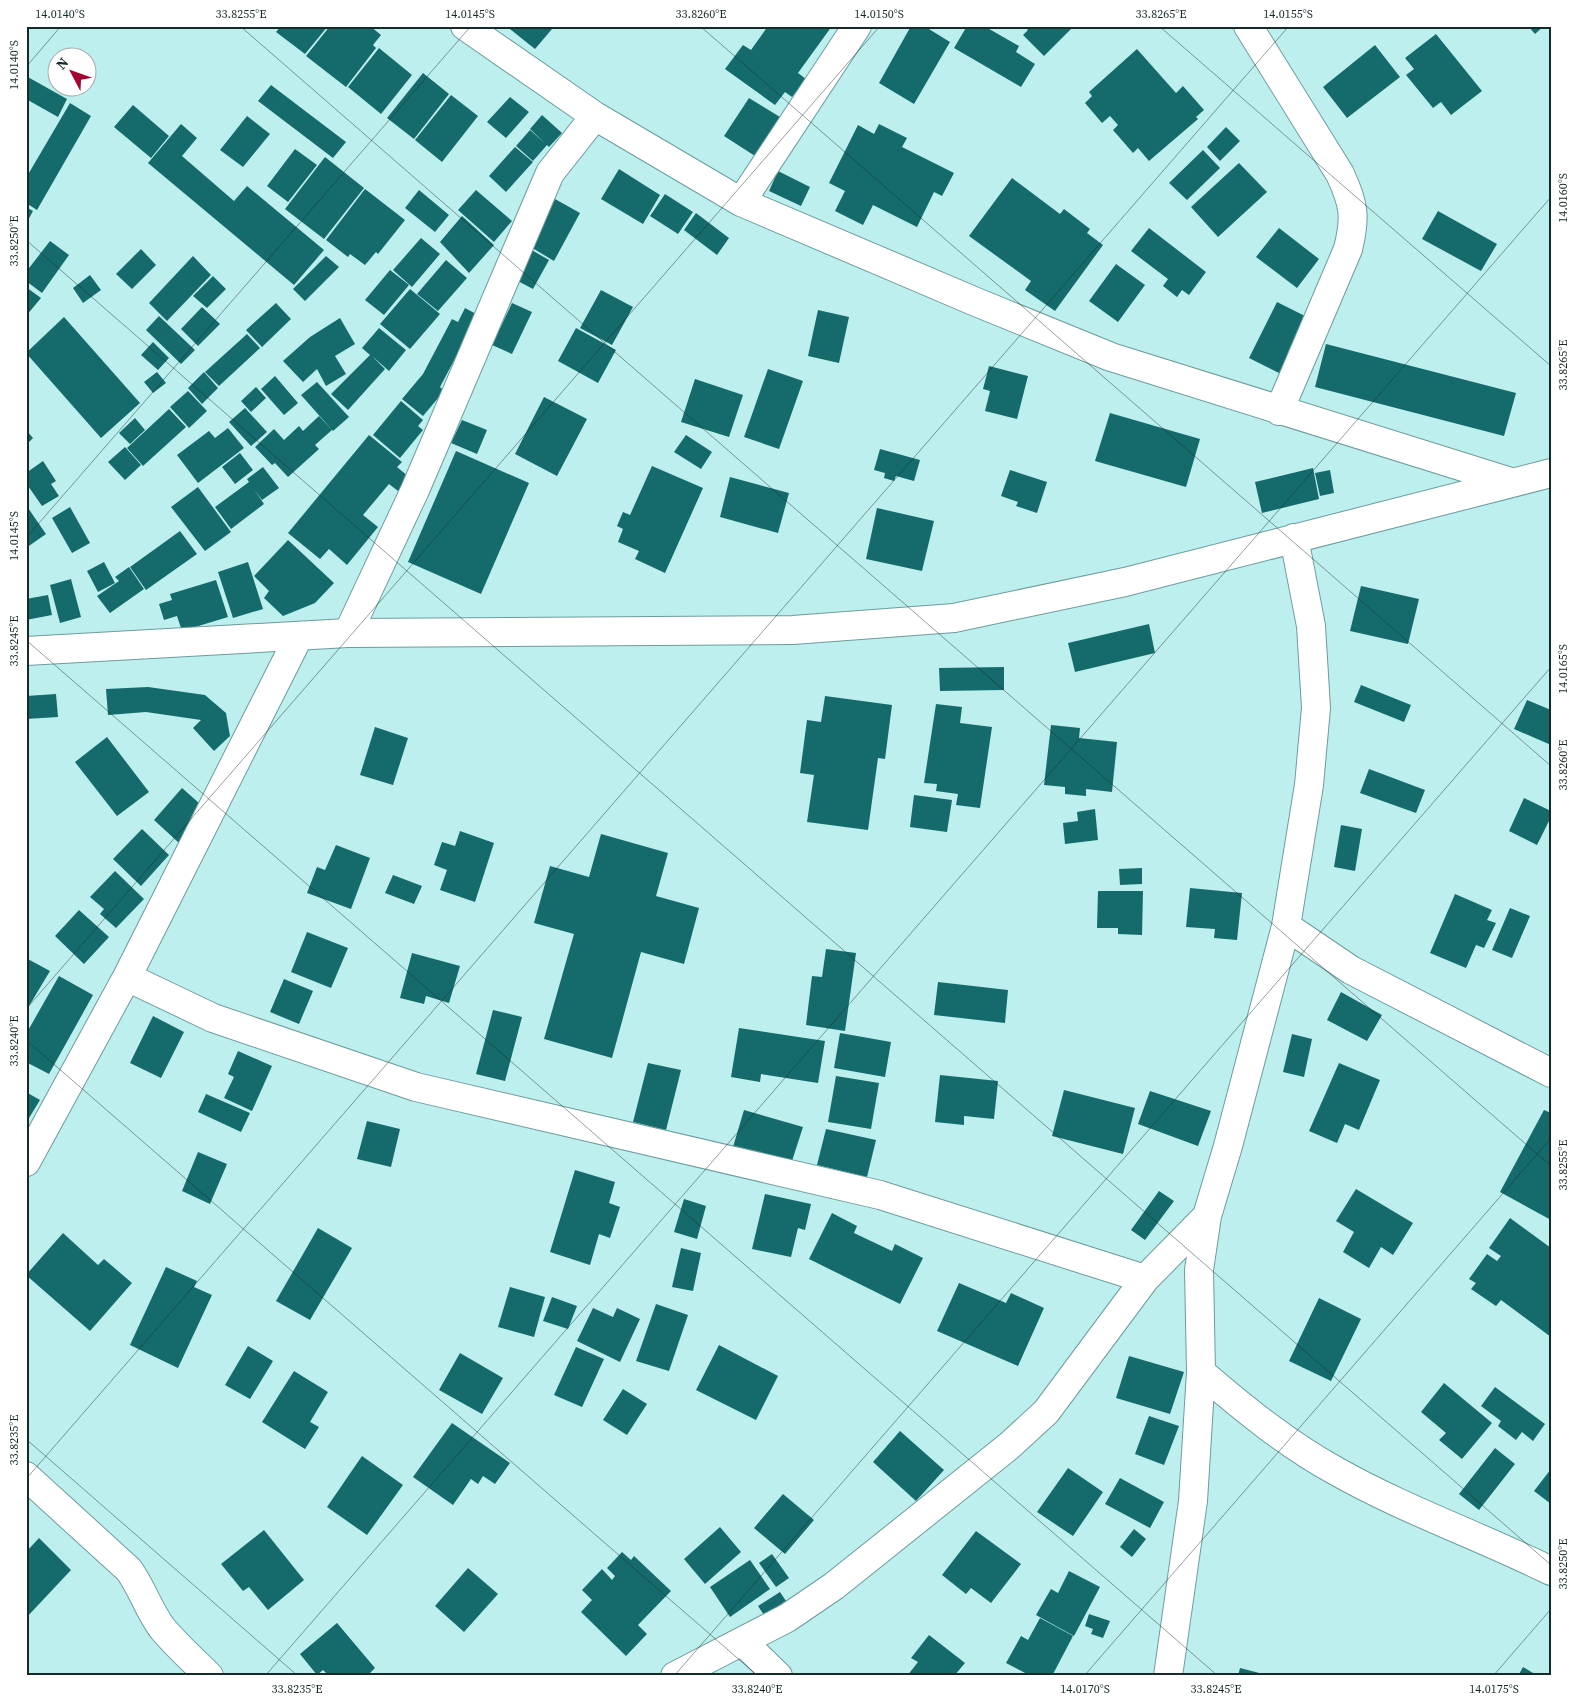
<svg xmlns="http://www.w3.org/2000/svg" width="1577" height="1702" font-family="'Source Serif 4',serif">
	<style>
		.building { fill: #156b6c }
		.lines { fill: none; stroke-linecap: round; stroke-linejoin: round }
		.street-casing { stroke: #6d9c9c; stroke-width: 30 }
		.secondary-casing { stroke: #6d9c9c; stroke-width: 30 }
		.street { stroke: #fff; stroke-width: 28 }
		.secondary { stroke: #fff; stroke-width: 28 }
		.ticks { fill: none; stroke: #172a2a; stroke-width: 1; stroke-opacity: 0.45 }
		.neatline { fill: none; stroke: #172a2a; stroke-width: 2 }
		.ticks-label { font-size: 12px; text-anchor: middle; fill: #172a2a }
	</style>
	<rect width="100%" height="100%" fill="#bdefee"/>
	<path class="building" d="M281 26H328L305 54 276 32Z
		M330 26H370L381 35 373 45 376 48 346 87 306 56Z
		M506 26H549L552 29 535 49Z
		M768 26H832L798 73 806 79 792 97 785 92 775 105 725 69 743 45 751 50Z
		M911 26H924L950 42 914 104 879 83Z
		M967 26H984L1019 46 1016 52 1035 64 1021 87 954 48Z
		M1024 26H1074L1044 56 1023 35 1028 30Z
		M1528 26H1544L1535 34Z
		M1436 34 1482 91 1451 115 1441 102 1433 108 1406 75 1414 69 1405 58Z
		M1375 45 1400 77 1347 118 1323 87Z
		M379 48 412 75 381 114 348 87Z
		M1137 49 1176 93 1183 86 1204 110 1196 117 1198 119 1149 161 1138 148 1133 153 1113 130 1118 125 1110 116 1102 123 1085 103 1092 96 1089 92Z
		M423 73 449 94 414 139 387 118Z
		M26 76 67 99 58 117 26 99Z
		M271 85 346 142 333 158 258 101Z
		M451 95 478 116 442 162 415 140Z
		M510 97 529 112 506 138 487 122Z
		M749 98 780 117 755 156 724 136Z
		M70 103 91 116 37 210 26 203V178Z
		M133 105 169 136 151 158 114 127Z
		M542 115 562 133 549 147 530 129Z
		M247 116 270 134 243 167 220 150Z
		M181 124 197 138 182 156 234 201 247 186 324 250 294 285 148 163Z
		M879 124 907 138 902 147 954 173 942 196 934 192 917 227 873 205 863 225 835 211 845 191 829 183 858 125 874 134Z
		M1226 127 1240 141 1220 161 1207 147Z
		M530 130 547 145 533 161 516 146Z
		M515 147 533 162 506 192 489 176Z
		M295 149 317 165 288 202 267 186Z
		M1203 150 1220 168 1187 200 1169 183Z
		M325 157 364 188 324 239 285 209Z
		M1239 163 1267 192 1218 237 1191 207Z
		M619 169 660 195 643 224 601 199Z
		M778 171 810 187 801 206 769 191Z
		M1012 178 1060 214 1064 209 1090 229 1087 233 1103 245 1055 311 1025 290 1031 281 969 236Z
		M365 189 405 220 378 254 376 252 365 265 350 254 348 257 326 240Z
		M419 190 449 215 435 232 405 208Z
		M476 190 512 221 494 242 458 210Z
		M665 194 693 212 678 234 650 216Z
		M555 199 580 213 554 261 529 246Z
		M26 207 33 211 26 224Z
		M1438 211 1497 244 1481 271 1422 239Z
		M696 213 729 238 717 255 684 230Z
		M462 216 494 245 469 273 440 242Z
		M1149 228 1206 272 1189 295 1182 290 1177 297 1163 286 1168 279 1131 251Z
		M1279 228 1319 259 1297 288 1256 257Z
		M421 238 440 254 412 287 393 270Z
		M50 241 69 255 42 293 26 281V272Z
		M141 249 156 265 132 289 116 274Z
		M530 249 549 260 533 289 514 279Z
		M193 256 211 275 167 321 149 303Z
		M326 256 339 267 305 301 293 289Z
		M446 260 467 278 438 311 417 294Z
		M1116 264 1145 285 1118 322 1089 301Z
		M390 270 409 285 384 315 365 300Z
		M90 275 101 290 83 303 73 288Z
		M213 276 226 289 207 308 193 296Z
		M26 287 41 298 26 316Z
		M410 289 440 314 410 349 380 324Z
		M601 290 633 307 612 345 580 328Z
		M1277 302 1311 319 1283 375 1249 358Z
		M276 303 291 319 262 347 246 330Z
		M512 303 532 312 512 354 492 345Z
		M202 307 220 324 198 346 181 329Z
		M465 308 478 315 440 387 444 391 423 416 402 399 423 374 452 319 458 322Z
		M818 310 849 317 839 363 808 356Z
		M159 316 195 350 181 364 146 330Z
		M64 317 140 403 101 438 26 353Z
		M340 318 355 344 335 356 346 374 326 386 317 369 303 382 283 361 310 337Z
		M379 328 406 350 389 371 372 356 385 369 348 410 331 394 370 355 362 348Z
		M576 328 616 350 598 383 558 361Z
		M247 334 260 348 219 386 205 372Z
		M153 342 169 358 158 370 141 355Z
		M1326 344 1516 393 1504 436 1315 387Z
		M989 366 1028 376 1017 419 985 411 990 391 983 389Z
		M768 369 803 381 779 449 744 437Z
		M157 372 166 383 153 393 144 382Z
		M204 372 218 388 202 404 188 388Z
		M275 376 298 403 284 415 261 389Z
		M695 379 743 395 729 437 681 422Z
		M317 382 349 417 333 431 301 395Z
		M256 387 266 398 251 412 241 401Z
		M188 391 207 411 189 428 170 407Z
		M544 397 587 419 557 476 515 454Z
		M401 401 423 420 418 426 423 430 400 458 373 435Z
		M245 408 267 432 251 446 229 422Z
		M169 409 186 427 143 466 127 448Z
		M1110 413 1200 439 1186 487 1095 461Z
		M319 416 332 430 315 445 319 449 288 477 275 463 272 465 255 447 274 429 284 440 299 426 303 431Z
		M135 418 145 430 130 444 119 433Z
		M462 420 487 430 477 454 451 443Z
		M228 428 244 448 198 483 177 455 209 431 215 438Z
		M26 430 33 438 26 445Z
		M369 435 402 462 397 467 409 477 398 491 389 484 363 515 378 527 347 565 329 549 320 559 288 533Z
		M686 435 712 452 701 469 674 452Z
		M125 447 141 465 125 480 108 462Z
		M880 449 920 460 914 481 896 476 894 481 884 478 885 473 874 470Z
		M456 451 529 483 481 594 408 562Z
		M240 453 253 470 235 484 222 467Z
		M43 461 56 481 51 484 59 496 42 506 26 483V473Z
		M652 466 703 488 665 573 635 559 639 551 618 542 623 529 617 526 623 512 630 515Z
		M263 467 279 488 262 500 254 489 264 504 231 529 215 507 249 482 247 479Z
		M1313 468 1319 499 1262 513 1255 482Z
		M1010 470 1047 482 1037 513 1016 506 1018 502 1001 496Z
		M1330 470 1334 493 1320 496 1315 473Z
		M730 477 789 493 778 533 720 517Z
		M198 487 231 532 205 551 171 507Z
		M26 505 46 534 26 548Z
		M70 507 90 543 72 553 52 518Z
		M877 508 934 521 922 571 866 559Z
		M180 531 197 554 146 590 130 567Z
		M288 540 334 583 315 603 283 616 264 598 269 591 254 576Z
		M104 562 115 583 98 592 87 571Z
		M248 562 263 609 233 618 218 572Z
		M129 567 144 589 110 613 97 596 119 581 115 577Z
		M71 579 81 617 60 623 50 585Z
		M216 580 228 617 182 631 177 616 164 620 159 604 172 600 170 594Z
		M1361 586 1419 599 1408 644 1350 631Z
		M48 595 52 615 26 620V599Z
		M1149 624 1155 653 1075 672 1068 643Z
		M1004 667V690L940 691 939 668Z
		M1361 685 1411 705 1404 722 1354 702Z
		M148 687 205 695 226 713 230 736 214 751 193 728 201 720 146 712 108 715 106 689Z
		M56 694 58 717 26 719V696Z
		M825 696 892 705 885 759 878 758 868 830 807 822 814 775 800 773 807 720 821 722Z
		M1527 700 1551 710V745L1514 729Z
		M936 704 962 707 960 723 992 727 980 808 956 805 958 794 936 791 937 784 924 783Z
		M1051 725 1080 728 1079 738 1117 742 1112 792 1086 789V796L1065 794V787L1044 785Z
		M375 727 408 738 393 785 360 775Z
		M107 737 149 792 117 816 75 762Z
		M1369 769 1425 790 1416 813 1360 793Z
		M182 788 208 811 179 843 154 820Z
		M914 795 952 800 947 832 910 827Z
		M1524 798 1551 811V817L1537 845 1509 831Z
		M1095 809 1098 840 1065 844 1063 823 1078 821 1077 812Z
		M1341 825 1362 829 1355 871 1334 867Z
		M142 829 169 855 141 886 113 859Z
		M460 831 494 843 475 902 440 890 447 870 434 865 442 842 455 846Z
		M601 834 668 853 656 896 699 908 684 964 641 952 612 1058 544 1039 574 934 534 923 550 866 589 877Z
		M336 845 370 858 351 909 307 893 317 867 325 870Z
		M1142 868V884L1120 885 1119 869Z
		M115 871 144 899 116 928 100 914 104 909 90 897Z
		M393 875 422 886 414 904 385 893Z
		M1190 888 1242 893 1237 940 1214 938 1215 929 1186 927Z
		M1098 891H1143L1142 935 1118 934V928H1097Z
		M1455 894 1492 910 1487 920 1496 923 1484 948 1476 945 1466 968 1430 953Z
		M1510 908 1530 916 1512 958 1492 950Z
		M79 910 109 937 84 964 55 936Z
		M307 932 348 948 331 988 291 972Z
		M826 949 856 953 845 1031 806 1025 812 976 822 977Z
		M412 953 460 966 449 1003 426 996 424 1004 400 998Z
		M26 958 50 971 26 1011Z
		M59 976 93 995 49 1074 26 1062V1034Z
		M284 979 313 991 299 1024 270 1012Z
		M938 982 1008 990 1005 1023 934 1015Z
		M1341 992 1382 1015 1367 1041 1327 1020Z
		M493 1010 522 1017 505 1081 476 1074Z
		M153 1016 184 1032 161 1078 130 1063Z
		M739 1028 825 1041 818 1083 761 1074 760 1082 731 1077Z
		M840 1033 891 1042 885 1077 834 1068Z
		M1292 1034 1312 1039 1304 1077 1283 1072Z
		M238 1051 272 1066 252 1111 224 1098 234 1077 228 1074Z
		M648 1063 681 1070 666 1130 633 1122Z
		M1339 1063 1380 1080 1359 1130 1345 1124 1337 1143 1309 1131Z
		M940 1075 998 1081 994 1119 964 1116V1125L935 1122Z
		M836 1076 879 1083 871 1129 828 1122Z
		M1064 1090 1135 1108 1123 1154 1052 1136Z
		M1150 1091 1211 1111 1198 1146 1138 1124Z
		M26 1092 40 1100 26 1123Z
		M206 1094 250 1113 241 1132 198 1112Z
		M744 1110 803 1127 791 1164 733 1147Z
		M1544 1110 1551 1113V1220L1500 1192Z
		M367 1121 400 1129 391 1167 357 1159Z
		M826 1129 876 1140 867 1177 817 1165Z
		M198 1152 227 1164 210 1204 182 1191Z
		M575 1170 615 1182 609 1203 620 1207 610 1238 599 1234 590 1265 550 1252Z
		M1356 1189 1413 1223 1393 1255 1381 1247 1369 1268 1343 1252 1354 1232 1336 1221Z
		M1159 1191 1174 1201 1145 1240 1131 1230Z
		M765 1194 811 1204 805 1230 798 1228 791 1257 752 1249Z
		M684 1199 706 1206 697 1239 674 1232Z
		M832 1213 857 1226 854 1233 892 1251 895 1244 923 1258 900 1304 809 1259Z
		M1510 1218 1551 1248V1337L1501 1300 1496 1306 1471 1289 1476 1283 1469 1279 1487 1254 1497 1261 1501 1256 1489 1248Z
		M318 1228 352 1248 310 1320 276 1301Z
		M63 1233 98 1265 104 1259 132 1283 90 1331 26 1275Z
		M681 1248 701 1253 693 1291 672 1287Z
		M166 1267 197 1281 194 1287 212 1295 178 1368 130 1345Z
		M959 1283 1006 1303 1011 1293 1044 1308 1018 1366 937 1331Z
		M510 1287 545 1297 534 1337 498 1327Z
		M552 1297 577 1306 568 1329 543 1321Z
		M1319 1298 1361 1319 1331 1381 1289 1361Z
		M656 1304 688 1315 669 1371 636 1361Z
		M593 1308 613 1317 617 1308 640 1319 620 1362 577 1341Z
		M719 1345 778 1376 756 1420 696 1390Z
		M248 1346 273 1361 250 1399 225 1385Z
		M576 1347 604 1359 582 1407 554 1395Z
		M460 1353 503 1378 482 1414 439 1390Z
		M1129 1356 1184 1372 1170 1414 1116 1398Z
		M294 1371 328 1392 310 1422 319 1427 305 1449 262 1422Z
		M1444 1383 1492 1423 1462 1459 1439 1440 1446 1433 1421 1412Z
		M1495 1387 1545 1424 1533 1441 1522 1432 1516 1440 1498 1426 1501 1421 1481 1406Z
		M623 1389 647 1404 627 1435 603 1420Z
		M1149 1416 1179 1426 1164 1465 1135 1454Z
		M452 1423 510 1463 495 1484 483 1476 478 1484 471 1479 453 1505 413 1477Z
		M900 1431 944 1470 916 1501 873 1462Z
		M1495 1448 1515 1464 1479 1510 1459 1494Z
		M362 1456 403 1485 367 1535 327 1507Z
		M1068 1468 1103 1492 1073 1536 1037 1512Z
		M1551 1469V1504L1534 1491Z
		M1120 1478 1164 1502 1150 1528 1105 1504Z
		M783 1494 814 1520 785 1554 754 1528Z
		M720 1527 741 1552 705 1584 684 1559Z
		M1134 1529 1146 1539 1132 1557 1120 1547Z
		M264 1530 304 1580 268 1610 249 1587 243 1591 221 1564Z
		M976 1531 1021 1564 991 1603 971 1588 966 1594 942 1575Z
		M39 1538 71 1570 26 1618V1552Z
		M622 1552 631 1560 634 1556 671 1591 638 1625 647 1634 626 1656 581 1612 592 1600 582 1590 602 1569 612 1580 615 1576 607 1568Z
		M772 1554 789 1578 776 1587 759 1563Z
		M750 1560 770 1589 730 1617 710 1587Z
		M468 1568 498 1594 464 1632 435 1606Z
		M1069 1571 1100 1587 1074 1636 1036 1615 1051 1589 1058 1593Z
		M780 1592 786 1601 764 1615 758 1606Z
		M1089 1614 1110 1621 1103 1638 1091 1634 1093 1629 1085 1626Z
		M1040 1618 1073 1636 1052 1676H1031L1006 1663 1021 1636 1028 1640Z
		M337 1623 375 1668 367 1676H329L323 1670 317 1675 300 1654Z
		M929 1635 965 1663 954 1676H907L918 1662 911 1658Z
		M1523 1667 1538 1676H1518Z
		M1240 1668 1267 1675V1676H1238Z"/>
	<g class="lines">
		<defs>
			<path id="street" d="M465 26 595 116 741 202 976 302 1111 357 1511 482
				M1248 26 1340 174C1354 204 1356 217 1348 249L1279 411
				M741 202 857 26
				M348 633 415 490 550 173 595 116
				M1286 926 1351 970 1551 1073
				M127 977 213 1018 416 1087 880 1195 1145 1279
				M26 1162 127 977 299 636
				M1201 1372C1244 1409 1287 1444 1336 1471 1405 1510 1480 1536 1551 1571
				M26 1476 129 1570C143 1590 148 1609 162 1628 176 1645 193 1660 209 1676
				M743 1642 778 1676
				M675 1676 787 1618 834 1586 1009 1446 1046 1412 1145 1279 1207 1216
				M1168 1676 1193 1501 1201 1372 1199 1270 1207 1216 1228 1146 1286 926 1309 785 1316 708 1311 626 1294 538"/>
			<path id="secondary" d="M26 651 348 633 793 630 954 618 1125 582 1551 473"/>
		</defs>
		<use href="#street" class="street-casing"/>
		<use href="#secondary" class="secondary-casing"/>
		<use href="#street" class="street"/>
		<use href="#secondary" class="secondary"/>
	</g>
	<path class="ticks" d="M240 26 1551 1166M700 26 1551 766M1159 26 1551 366M26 67 61 26M26 240 1551 1565M26 538 471 26M26 640 1218 1676M26 1009 880 26M26 1040 758 1676M26 1439 298 1676M26 1479 1289 26M265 1676 1551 197M674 1676 1551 667M1084 1676 1551 1138M1493 1676 1551 1609"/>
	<rect width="1577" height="1702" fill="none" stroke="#ffffff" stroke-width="55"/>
	<g transform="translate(72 72) rotate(311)"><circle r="24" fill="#ffffff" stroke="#a2aaaa"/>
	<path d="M0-4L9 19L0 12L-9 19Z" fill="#a30434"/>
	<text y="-8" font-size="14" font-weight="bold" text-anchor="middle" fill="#172a2a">N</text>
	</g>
	<rect x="28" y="28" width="1522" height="1646" class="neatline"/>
	<g class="ticks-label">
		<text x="60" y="18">14.0140°S</text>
		<text x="241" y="18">33.8255°E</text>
		<text x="470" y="18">14.0145°S</text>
		<text x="701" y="18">33.8260°E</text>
		<text x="879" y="18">14.0150°S</text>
		<text x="1161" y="18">33.8265°E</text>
		<text x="1288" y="18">14.0155°S</text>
		<text transform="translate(14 65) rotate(-90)" y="4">14.0140°S</text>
		<text transform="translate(1563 198) rotate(-90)" y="4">14.0160°S</text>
		<text transform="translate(14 241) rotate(-90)" y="4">33.8250°E</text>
		<text transform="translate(1563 365) rotate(-90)" y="4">33.8265°E</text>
		<text transform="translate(14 536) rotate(-90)" y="4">14.0145°S</text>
		<text transform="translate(14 641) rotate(-90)" y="4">33.8245°E</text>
		<text transform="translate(1563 669) rotate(-90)" y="4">14.0165°S</text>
		<text transform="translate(1563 765) rotate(-90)" y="4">33.8260°E</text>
		<text transform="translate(14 1041) rotate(-90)" y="4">33.8240°E</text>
		<text transform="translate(1563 1165) rotate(-90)" y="4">33.8255°E</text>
		<text transform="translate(14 1440) rotate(-90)" y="4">33.8235°E</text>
		<text transform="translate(1563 1564) rotate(-90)" y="4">33.8250°E</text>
		<text x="297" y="1693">33.8235°E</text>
		<text x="757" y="1693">33.8240°E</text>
		<text x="1085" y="1693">14.0170°S</text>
		<text x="1216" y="1693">33.8245°E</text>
		<text x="1494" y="1693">14.0175°S</text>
	</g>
</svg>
